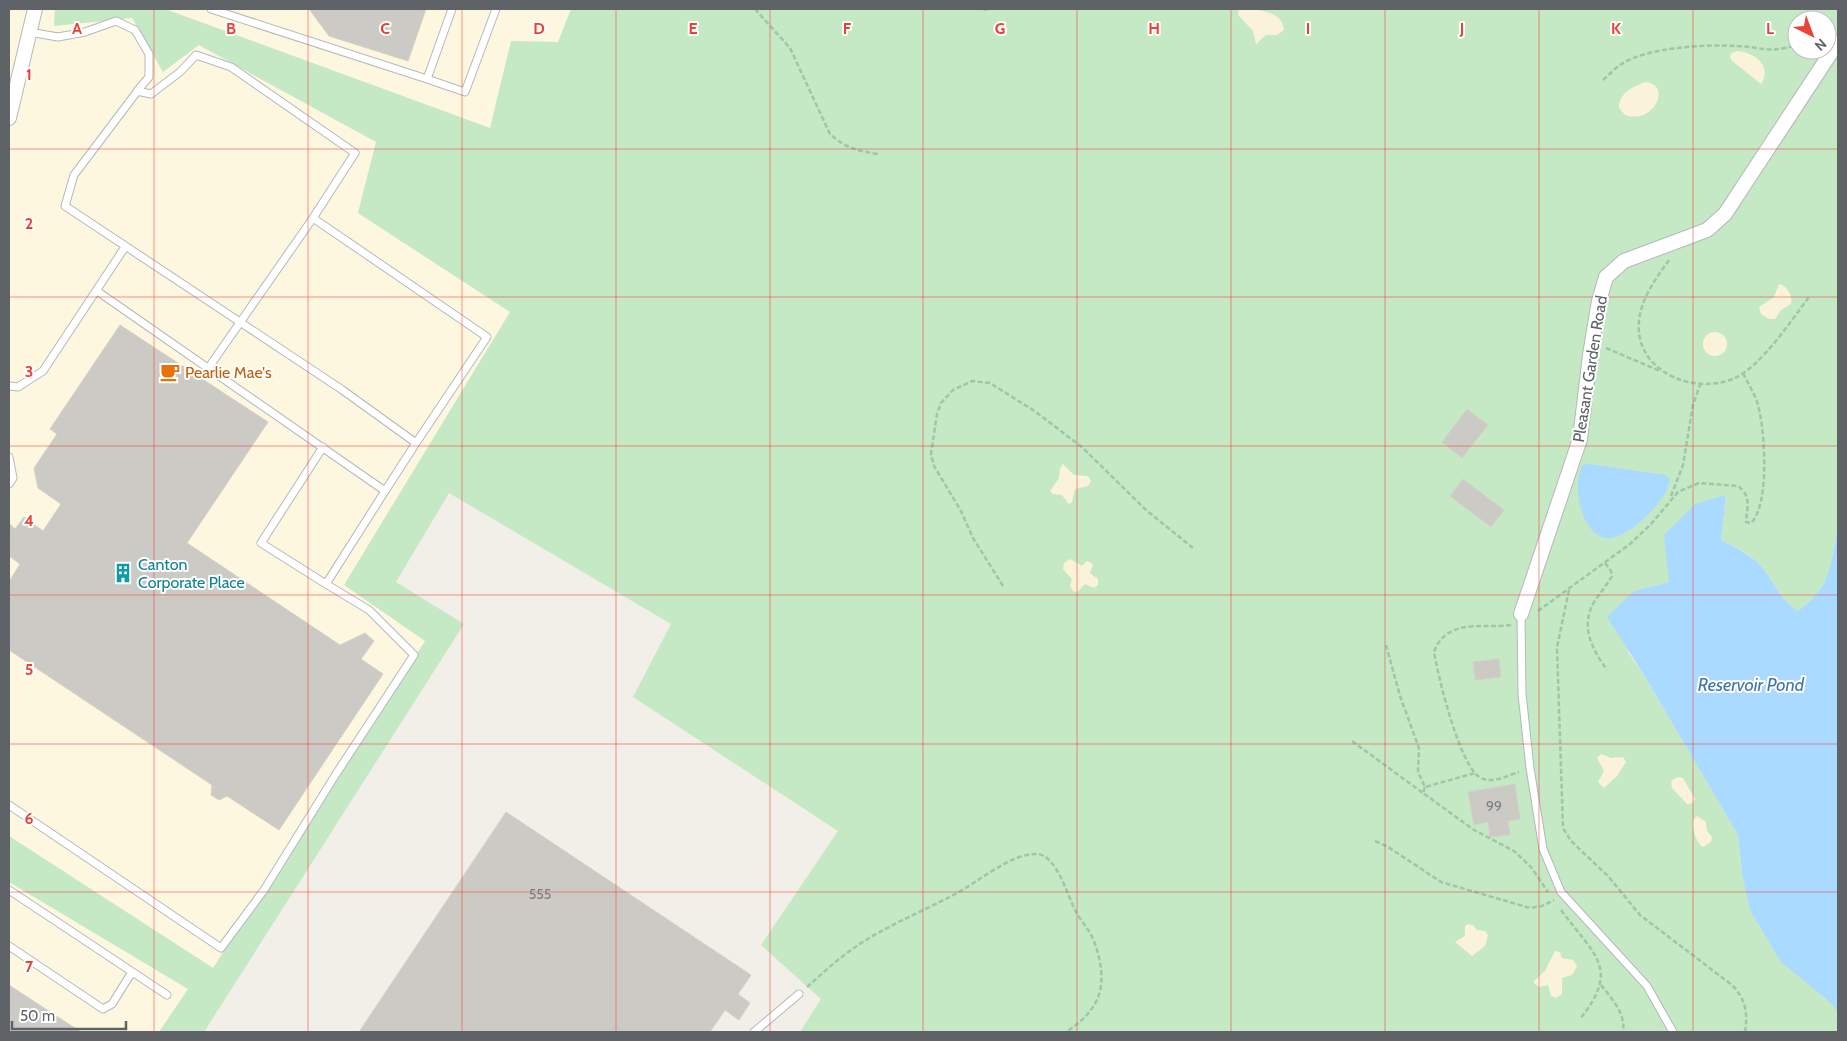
<svg xmlns="http://www.w3.org/2000/svg" width="1847" height="1041" font-family="Cabin,sans-serif">
	<style>
		.commercial { fill: #fef7e0 }
		.green { fill: #c5e8c5; fill-rule: evenodd }
		.sand { fill: #fbf3d9 }
		.water { fill: #aadaff }
		.building { fill: #cccac5; stroke: #d6d1c6 }
		.lines { fill: none; stroke-linecap: round; stroke-linejoin: round }
		.lane-casing { stroke: #b5b8bc; stroke-width: 9 }
		.street-casing { stroke: #b5b8bc; stroke-width: 16 }
		.path { stroke: #9cc7a9; stroke-width: 2.5; stroke-dasharray: 5 2.5; stroke-linecap: butt }
		.lane { stroke: #fff; stroke-width: 7 }
		.street { stroke: #fff; stroke-width: 14 }
		.grid { fill: none; stroke: #ea4335; stroke-width: 1; stroke-opacity: 0.55 }
		.labels { text-anchor: middle; dominant-baseline: central; stroke-width: 4; stroke-linejoin: round; paint-order: stroke }
		.number-label { font-size: 14px; fill: #7a7d7f }
		.street-label { font-size: 16px; fill: #5f6368; stroke: #fff }
		.food-label { font-size: 16px; fill: #c56008; stroke: #fff; text-anchor: start }
		.culture-label { font-size: 16px; fill: #0d838f; stroke: #fff; text-anchor: start }
		.water-label { font-size: 18px; font-style: italic; fill: #4174aa; stroke: #fff }
		.grid-label { font-size: 16px; text-anchor: middle; font-weight: bold; fill: #ea4335; stroke: #fff; stroke-width: 4; stroke-linejoin: round; paint-order: stroke }
	</style>
	<rect width="100%" height="100%" fill="#f1efe8"/>
	<path class="commercial" d="M9 9H55L54 26 132 18 163 72 198 45 376 142 358 213 510 312 344 585 426 640 213 968 9 836Z
		M165 9H571L558 42 511 41 490 128Z
		M9 882 188 989 159 1032H9Z"/>
	<path class="green" d="M55 9H165L490 128 511 41 558 42 571 9H1838V524L1831 569 1815 599 1798 611C1780 599 1778 589 1766 572 1755 556 1738 548 1721 540L1726 496 1669 582 1634 591 1628 652 1644 675 1738 835 1742 873 1838 1012V1032H800L821 999 761 945 838 831 633 697 671 624 449 493 396 582 464 624 204 1032H159L188 989 9 882V836L213 968 425 641 344 585 510 312 358 213 376 142 199 45 163 72 132 18 54 26ZM1797 20H1827V50H1797Z"/>
	<path class="sand" d="M1239 9C1254 9 1283 10 1284 30L1277 35H1266L1256 44 1253 31 1238 15Z
		M1737 51C1754 52 1773 66 1761 84L1731 60 1730 54Z
		M1646 82C1672 85 1654 125 1625 115L1619 108C1619 93 1633 86 1646 82Z
		M1779 284C1787 285 1793 296 1791 304L1781 310 1775 319H1769L1761 314 1759 307 1774 297Z
		M1703 344a12 12 0 1 1 24 0a12 12 0 1 1-24 0Z
		M1063 464 1074 475 1088 476 1091 481 1088 486 1075 489 1072 502 1069 504 1062 495 1053 494 1050 491 1059 478 1060 468Z
		M1070 559 1082 566 1087 561 1093 564 1090 573 1098 579V585L1094 588 1085 584 1077 592 1073 591 1070 586 1072 579 1063 569 1064 563Z
		M1601 754 1611 758 1623 757 1626 762 1617 776 1604 788 1598 782 1604 771 1597 758Z
		M1678 777 1683 778 1695 799 1691 804H1687L1672 788 1671 781Z
		M1697 816 1706 822 1707 831 1712 837 1711 842 1703 847C1696 843 1692 828 1693 820Z
		M1468 924 1473 925 1477 930 1485 931 1488 935 1485 946 1472 956 1455 942 1465 936V926Z
		M1555 951 1560 952 1562 958 1573 960 1577 966 1572 975 1562 978V994L1556 998 1551 996 1548 985 1539 987 1533 982 1545 971Z"/>
	<path class="water" d="M1589 464 1665 475 1670 479C1669 499 1627 541 1606 538 1581 535 1571 483 1583 465Z
		M1726 495 1721 540C1738 549 1755 556 1766 572 1778 589 1780 599 1798 611 1831 589 1832 561 1838 524V1012L1830 1002 1781 962 1750 910 1742 873 1738 835 1644 675 1607 617 1634 591 1669 582 1664 535 1695 504Z"/>
	<path class="building" d="M309 9H426L408 61 329 36Z
		M120 325 268 422 187 543 340 645 365 633 374 641 361 659 383 674 279 830 227 796 219 800 211 795 212 785 9 650V582L20 564 9 556V523L15 529 24 517 43 531 61 504 38 488 34 468 57 434 50 429Z
		M1467 409 1488 425 1462 458 1442 442Z
		M1463 479 1504 510 1491 527 1450 496Z
		M1499 659 1501 677 1475 680 1473 662Z
		M1515 784 1520 819 1508 821 1510 835 1490 837 1488 822 1474 825 1468 792Z
		M506 812 751 975 738 994 750 1003 739 1020 725 1010 710 1032H359Z
		M9 985 81 1032H9Z"/>
	<g class="lines">
		<defs>
			<path id="lane" d="M211 9 427 79 452 9
				M29 32 58 37 85 32 116 21 135 30 149 54V77L137 91 136 93 74 175 65 206 341 389 416 443 487 337 313 218 355 153 231 67 196 55 180 72 151 94 137 91
				M427 79 465 92 496 9
				M97 291 385 491 416 443
				M209 367 313 218
				M9 386 18 387 43 371 125 247
				M323 447 261 543 326 584 385 491
				M9 457 13 478 9 484
				M1521 614 1522 694 1530 768 1543 849 1561 892 1647 986 1673 1032
				M9 805 221 948 264 890 336 774 414 655 369 610 326 584
				M9 890 167 995
				M9 946 103 1009 112 1004 132 972
				M754 1032 799 994"/>
			<path id="street" d="M9 118 35 9
				M1521 614 1580 439 1590 355 1599 301 1606 277 1624 261 1707 230 1725 214 1838 42"/>
		</defs>
		<use href="#lane" class="lane-casing"/>
		<use href="#street" class="street-casing"/>
		<path class="path" d="M755 9 790 48 830 134C845 148 858 151 878 154
			M983 9 987 10
			M1603 80C1609 75 1614 69 1620 65 1646 47 1706 44 1737 46 1765 47 1766 54 1797 45
			M1669 260C1656 278 1641 299 1639 321 1634 372 1695 396 1735 378 1761 366 1791 321 1809 297
			M1606 348 1660 371
			M1671 496 1683 465 1693 405 1700 385
			M1605 563 1611 571 1612 576C1607 585 1600 593 1594 602 1580 627 1592 649 1607 670
			M1003 586 973 538 961 511 934 466 931 454 937 414 941 403 953 390 972 381 990 383 1036 412 1083 448 1146 510 1193 548
			M1569 590 1557 647 1563 828 1571 841 1608 876 1640 915 1732 985C1746 1000 1748 1013 1745 1032
			M1538 611 1630 544 1651 524 1678 492 1699 483 1738 486C1752 497 1747 507 1746 522L1751 523C1770 505 1765 430 1758 405 1755 394 1748 384 1743 373
			M1511 625C1486 629 1446 617 1434 652 1438 676 1460 768 1481 778 1492 784 1509 775 1519 772
			M1386 645 1400 696 1419 748 1418 772 1425 787 1475 773
			M1352 741 1423 793
			M1425 787 1423 793 1474 830 1514 851 1531 867 1548 892
			M1375 841 1388 847 1441 882 1530 908 1542 906 1554 900
			M1561 910C1594 955 1621 968 1580 1019
			M1601 985C1612 999 1626 1014 1623 1032
			M807 987C820 976 833 963 847 953 880 928 920 913 957 893 978 882 1013 852 1038 854 1057 856 1068 897 1076 912 1082 922 1090 931 1094 941 1099 955 1103 971 1101 986 1098 1007 1083 1021 1066 1032"/>
		<use href="#lane" class="lane"/>
		<use href="#street" class="street"/>
	</g>
	<path class="grid" d="M154 9V1032M308 9V1032M462 9V1032M616 9V1032M770 9V1032M923 9V1032M1077 9V1032M1231 9V1032M1385 9V1032M1539 9V1032M1693 9V1032M9 149H1838M9 297H1838M9 446H1838M9 595H1838M9 744H1838M9 892H1838"/>
	<defs>
		<symbol id="cafe-bare" viewBox="-9 -9 18 18"><path d="M-5.5-4.5H6V0H3Q3 3.5 0 3.5H-2.5Q-5.5 3.5-5.5 0ZM3-3.2v2h1.7v-2ZM-6 4.5H4V6H-6Z" fill="#e8710a" stroke="#fff" stroke-width="2.5" paint-order="stroke"/></symbol>
		<symbol id="building-bare" viewBox="-9 -9 18 18"><path d="M-4-6H4V6H1V3H-1V6H-4ZM-2.5-4.3h1.7v1.8h-1.7ZM.8-4.3h1.7v1.8H.8ZM-2.5-1h1.7V.8h-1.7ZM.8-1h1.7V.8H.8Z" fill="#0f9aa8" stroke="#fff" stroke-width="2.5" paint-order="stroke"/></symbol>
	</defs>
	<g fill-rule="evenodd">
		<use href="#cafe-bare" x="156" y="358" width="28" height="28"/>
		<use href="#building-bare" x="109" y="559" width="28" height="28"/>
	</g>
	<g class="labels">
		<g class="number-label">
			<text x="1494" y="806">99</text>
			<text x="540" y="894">555</text>
		</g>
		<g class="street-label">
			<text transform="translate(1590 369) rotate(-81)">Pleasant Garden Road</text>
		</g>
		<g class="food-label">
			<text x="185" y="372">Pearlie Mae's</text>
		</g>
		<g class="culture-label">
			<text x="138" y="564">Canton<tspan x="138" dy="18">Corporate Place</tspan></text>
		</g>
		<g class="water-label">
			<text x="1751" y="685">Reservoir Pond</text>
		</g>
	</g>
	<g class="grid-label">
		<text x="77" y="34">A</text>
		<text x="231" y="34">B</text>
		<text x="385" y="34">C</text>
		<text x="539" y="34">D</text>
		<text x="693" y="34">E</text>
		<text x="847" y="34">F</text>
		<text x="1000" y="34">G</text>
		<text x="1154" y="34">H</text>
		<text x="1308" y="34">I</text>
		<text x="1462" y="34">J</text>
		<text x="1616" y="34">K</text>
		<text x="1770" y="34">L</text>
		<text x="29" y="80">1</text>
		<text x="29" y="229">2</text>
		<text x="29" y="377">3</text>
		<text x="29" y="526">4</text>
		<text x="29" y="675">5</text>
		<text x="29" y="824">6</text>
		<text x="29" y="972">7</text>
	</g>
	<rect width="1847" height="1041" fill="none" stroke="#5f6368" stroke-width="20"/>
	<g transform="translate(1812 35) rotate(138)"><circle r="24" fill="#ffffff" stroke="#bfc1c3"/>
	<path d="M0-4L9 19L0 12L-9 19Z" fill="#ea4335"/>
	<text y="-8" font-size="14" font-weight="bold" text-anchor="middle" fill="#5f6368">N</text>
	</g>
	<path d="M12 1021v8h114v-8" fill="none" stroke="#5f6368" stroke-width="2.5"/>
	<text x="20" y="1021" font-size="15" fill="#5f6368" stroke="#ffffff" stroke-width="4" paint-order="stroke">50 m</text>
</svg>
